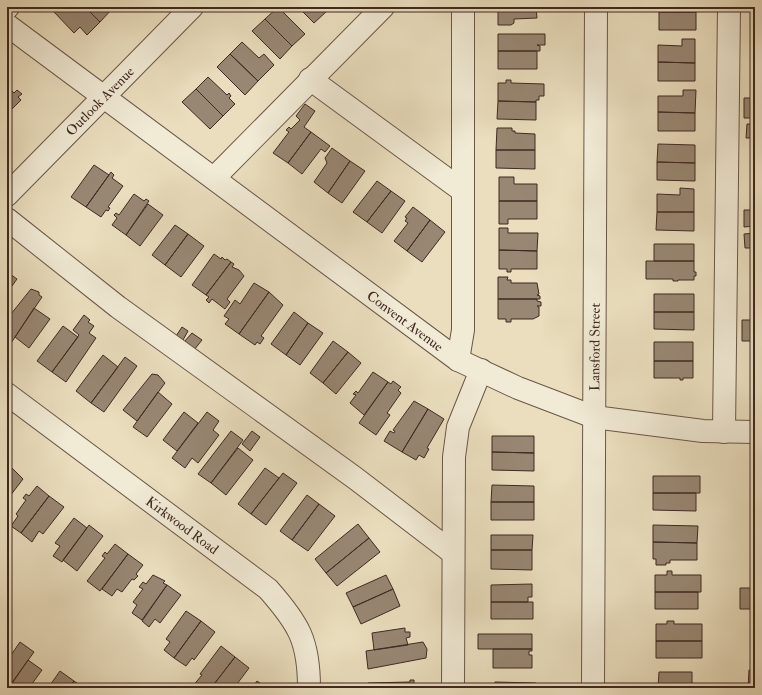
<svg xmlns="http://www.w3.org/2000/svg" width="762" height="695" font-family="'IM FELL Double Pica',serif">
	<style>
		.building { fill: #988773; stroke: #3f2921 }
		.lines { fill: none; stroke-linecap: round; stroke-linejoin: round }
		.minor-casing { stroke: #6a5648; stroke-width: 24 }
		.minor { stroke: #f1ead5; stroke-width: 22 }
		.labels { text-anchor: middle; dominant-baseline: central; stroke-width: 3; stroke-linejoin: round; paint-order: stroke }
		.street-label { font-size: 14px; fill: #3f2921; stroke: #f1ead5 }
	</style>
	<rect width="100%" height="100%" fill="#eadebe"/>
	<filter id="stains"><feTurbulence type="fractalNoise" baseFrequency=".005" numOctaves="4"/><feColorMatrix values="0 0 0 0 .2 0 0 0 0 .09 0 0 0 0 .02 0 0 0 .5 -.17"/></filter>
	<radialGradient id="worn" r=".72"><stop offset=".6" stop-color="#630" stop-opacity="0"/><stop offset="1" stop-color="#630" stop-opacity=".3"/></radialGradient>
	<path class="building" d="M59 7H85L100 22 87 35 80 27 74 33 54 12Z
		M85 7H110L112 9 100 22Z
		M278 7 305 34 292 46 265 19Z
		M298 7H323L327 11 314 23Z
		M498 7H536L537 18 514 19V23L511 25H498Z
		M659 7H696V12H659Z
		M659 12H696V30H659Z
		M265 19 292 46 280 59 252 31Z
		M498 34H545V45H537L540 46V51H498Z
		M682 39H695V63L658 62V45L682 46Z
		M242 42 259 58 264 54 274 65 258 81 230 54Z
		M498 51H537V69H498Z
		M230 54 258 81 245 95 217 67Z
		M658 62 695 63V81H658Z
		M208 77 227 95 229 93 231 96 229 98 235 104 223 116 196 89Z
		M506 80H511V83L544 84V96H539V100H536V102L498 101V83H506Z
		M7 86 14 93 17 90 22 94 18 97 21 100 9 112 7 111Z
		M196 89 223 116 210 129 182 102Z
		M683 90H696L695 113 658 112V96H683Z
		M744 98H755V118H744Z
		M498 101 536 102V120L497 119Z
		M305 104 315 111 304 127 311 132 288 163 273 153 289 132 286 130 289 127 291 129 300 120 296 116Z
		M658 112 695 113V131H658Z
		M747 124H755V138H746Z
		M497 128H512V131H515V133L535 134V150H496Z
		M311 132 330 146 325 152 321 149 302 174 288 163Z
		M658 144 695 145V163L657 162Z
		M332 148 350 161 328 193 314 182 327 163 325 158Z
		M496 150H535V169L496 168Z
		M350 161 365 171 342 203 328 193Z
		M657 162 695 163V181L657 180Z
		M94 165 109 175 86 207 71 197Z
		M111 172 114 175 112 178 123 186 108 207 110 208 108 211 106 210 101 217 86 207Z
		M499 177H514V184H537V201H499Z
		M377 181 391 191 367 222 353 212Z
		M680 188 694 189V212H657V194L680 195Z
		M391 191 405 201 382 233 367 222Z
		M134 194 144 201 146 199 149 201 126 235 112 225 117 218 114 215 116 213 119 215Z
		M499 201H537V219H508V224H499Z
		M148 204 163 215 140 246 126 235Z
		M413 207 430 220 407 251 394 241 408 223 405 221 407 218 405 217Z
		M744 210H755V226L744 227Z
		M657 212H694V231L656 230Z
		M430 220 445 232 422 262 407 251Z
		M175 225 188 234 165 265 152 255Z
		M499 228H508V233H538L537 251 499 250Z
		M755 233V248H745L744 234Z
		M188 234 204 246 181 277 165 265Z
		M654 244H694V261H654Z
		M499 250 537 251V269H511V272H507V269H499Z
		M214 254 221 259 222 257 225 260 227 259 231 262 206 295 192 285Z
		M646 261H694V272H696V276H694V280H678V281H673V279H646Z
		M231 262 234 264 232 267 239 270 244 276 227 299 230 302 225 309 212 299 209 303 206 300 209 297 206 295Z
		M7 272 17 279 7 293Z
		M498 277H508L507 280H511V283H537L539 294 537 295 540 296V299H498Z
		M254 283 269 292 239 334 225 324 229 319 224 316 235 300 240 304Z
		M31 289 39 292V295L42 297 9 346 7 344V319Z
		M269 292 283 305 261 336 264 338 260 344 257 342 255 345 239 334Z
		M654 294H694V312H654Z
		M498 299H537V301L541 302V306H537L539 307V316L533 319H511V322H506V319H498Z
		M34 308 50 319 29 348 15 337Z
		M294 312 308 323 286 355 271 344Z
		M654 312H694V330L654 329Z
		M84 315 90 320 88 322 94 326 89 333 96 338 66 382 52 372 79 335 73 330Z
		M742 320H755V341H742Z
		M308 323 323 333 300 365 286 355Z
		M63 326 78 337 52 372 37 361Z
		M182 327 188 331 183 340 176 336Z
		M192 333 202 340 194 350 184 342Z
		M333 341 348 352 323 383 310 373Z
		M654 342H693V361H654Z
		M348 352 361 363 336 394 323 383Z
		M103 355 118 367 91 403 76 391Z
		M125 357 137 366 104 412 91 403Z
		M654 361H693V378H683V380H680V378H654Z
		M373 372 388 382 364 415 350 403 356 395 353 394 356 391 358 393Z
		M152 374 158 375 165 383 137 421 123 410Z
		M393 381 401 387 398 390 401 393 387 413 390 415 376 435 359 423 388 382 391 384Z
		M158 392 172 404 147 437 133 427Z
		M414 401 428 409 402 452 384 441 390 431 394 433 395 431 393 430Z
		M428 409 444 419 427 448 429 449 424 458 419 455 416 460 402 452Z
		M184 412 198 423 177 451 163 440Z
		M207 412 219 421 213 430 219 435 198 463 192 458 185 468 172 458Z
		M231 431 243 440 211 483 198 474Z
		M252 431 260 437 250 451 242 444Z
		M492 436H534V453L492 452Z
		M238 448 253 460 226 495 211 483Z
		M492 452 534 453V471L492 470Z
		M12 468 23 479 7 500V475Z
		M265 468 279 478 251 514 238 504Z
		M283 473 297 483 266 525 251 514Z
		M653 476H700V493H653Z
		M492 485 534 486V502H491Z
		M37 486 49 496 21 533 11 526 18 516 16 514 26 500 23 498 26 494 29 496Z
		M653 493H696V511L653 510Z
		M307 495 319 504 292 540 280 531Z
		M49 496 64 507 43 534 39 531 32 542 21 533Z
		M491 502H534V520H491Z
		M319 504 335 516 308 551 292 540Z
		M74 518 87 528 62 562 53 556 60 546 55 543Z
		M358 524 369 538 326 573 315 559Z
		M89 525 103 536 77 571 63 560Z
		M653 525 698 526 697 543 653 542Z
		M491 535H533L532 550H491Z
		M369 538 380 552 337 586 326 573Z
		M653 542 697 543V560H670V563H666V565H656V559H653Z
		M115 544 128 554 100 591 87 581 105 558 102 556 105 552 107 554Z
		M491 550H532V570L491 569Z
		M128 554 143 565 136 574 138 576 134 580 132 579 122 592 117 589 112 596 102 589Z
		M667 571H672V575H701V592H655V575H667Z
		M153 575 165 581 163 583 167 585 142 620 132 613 137 605 133 602 143 589 139 587 143 582 146 584Z
		M386 575 393 589 353 607 346 593Z
		M532 584V597H528V602H491V585Z
		M167 585 181 595 160 623 155 619 149 627 142 621Z
		M740 588H755V609H740Z
		M393 589 400 606 361 624 353 607Z
		M655 592H698V609H655Z
		M491 602H533V619H491Z
		M186 611 201 621 174 658 164 650 170 642 166 639Z
		M201 621 215 632 194 660 192 658 186 666 174 658Z
		M667 621H674V624H702V641H656V624H667Z
		M405 628V632H410V637L406 638 408 645 374 650 372 633Z
		M478 634H532V649H478Z
		M656 641H702V658H656Z
		M20 642 34 652 8 688 7 661Z
		M423 642 427 649 426 658 368 669 366 651Z
		M221 646 235 657 211 688H194L192 687 202 675 200 674Z
		M493 649H532V651H529V655H532V668H493Z
		M235 657 249 668 234 688H222L215 683Z
		M28 660 42 670 29 688H9Z
		M749 670 755 671V688H748Z
		M60 671 74 681 69 688H48Z
		M659 672H692V688H658Z
		M410 680H414V684H421V688H368V683L410 682Z
		M74 681 84 688H69Z
		M257 681 267 688H252Z
		M495 682 536 683V688H495Z"/>
	<g class="lines">
		<defs>
			<g id="minor">
				<path d="M7 8 8 7"/>
				<path id="s1" d="M7 25 458 360 518 388 594 417 703 431 755 432"/>
				<path d="M310 79 463 191"/>
				<path d="M214 178 383 7"/>
				<path id="s2" d="M7 195 192 7"/>
				<path d="M7 219 118 307 355 478 453 553"/>
				<path d="M458 360 463 330V7"/>
				<path id="s3" d="M7 394 268 589C299 624 309 641 309 688"/>
				<path d="M724 432 729 7"/>
				<path d="M453 688 454 457 458 427 481 370"/>
				<path id="s4" d="M593 688 596 7"/>
			</g>
		</defs>
		<use href="#minor" class="minor-casing"/>
		<use href="#minor" class="minor"/>
	</g>
	<g class="labels">
		<g class="street-label">
			<text stroke="none"><textPath href="#s2" startOffset="132">Outlook Avenue</textPath></text>
			<text stroke="none"><textPath href="#s1" startOffset="496">Convent Avenue</textPath></text>
			<text stroke="none"><textPath href="#s4" startOffset="341">Lansford Street</textPath></text>
			<text stroke="none"><textPath href="#s3" startOffset="219">Kirkwood Road</textPath></text>
		</g>
	</g>
	<rect width="762" height="695" fill="none" stroke="#eadebe" stroke-width="24"/>
	<rect x="8" y="8" width="746" height="679" fill="none" stroke="#3f2921" stroke-width="2"/>
	<rect x="12" y="12" width="738" height="671" fill="none" stroke="#3f2921"/>
	<rect width="100%" height="100%" filter="url(#stains)"/>
	<rect width="100%" height="100%" fill="url(#worn)"/>
</svg>
